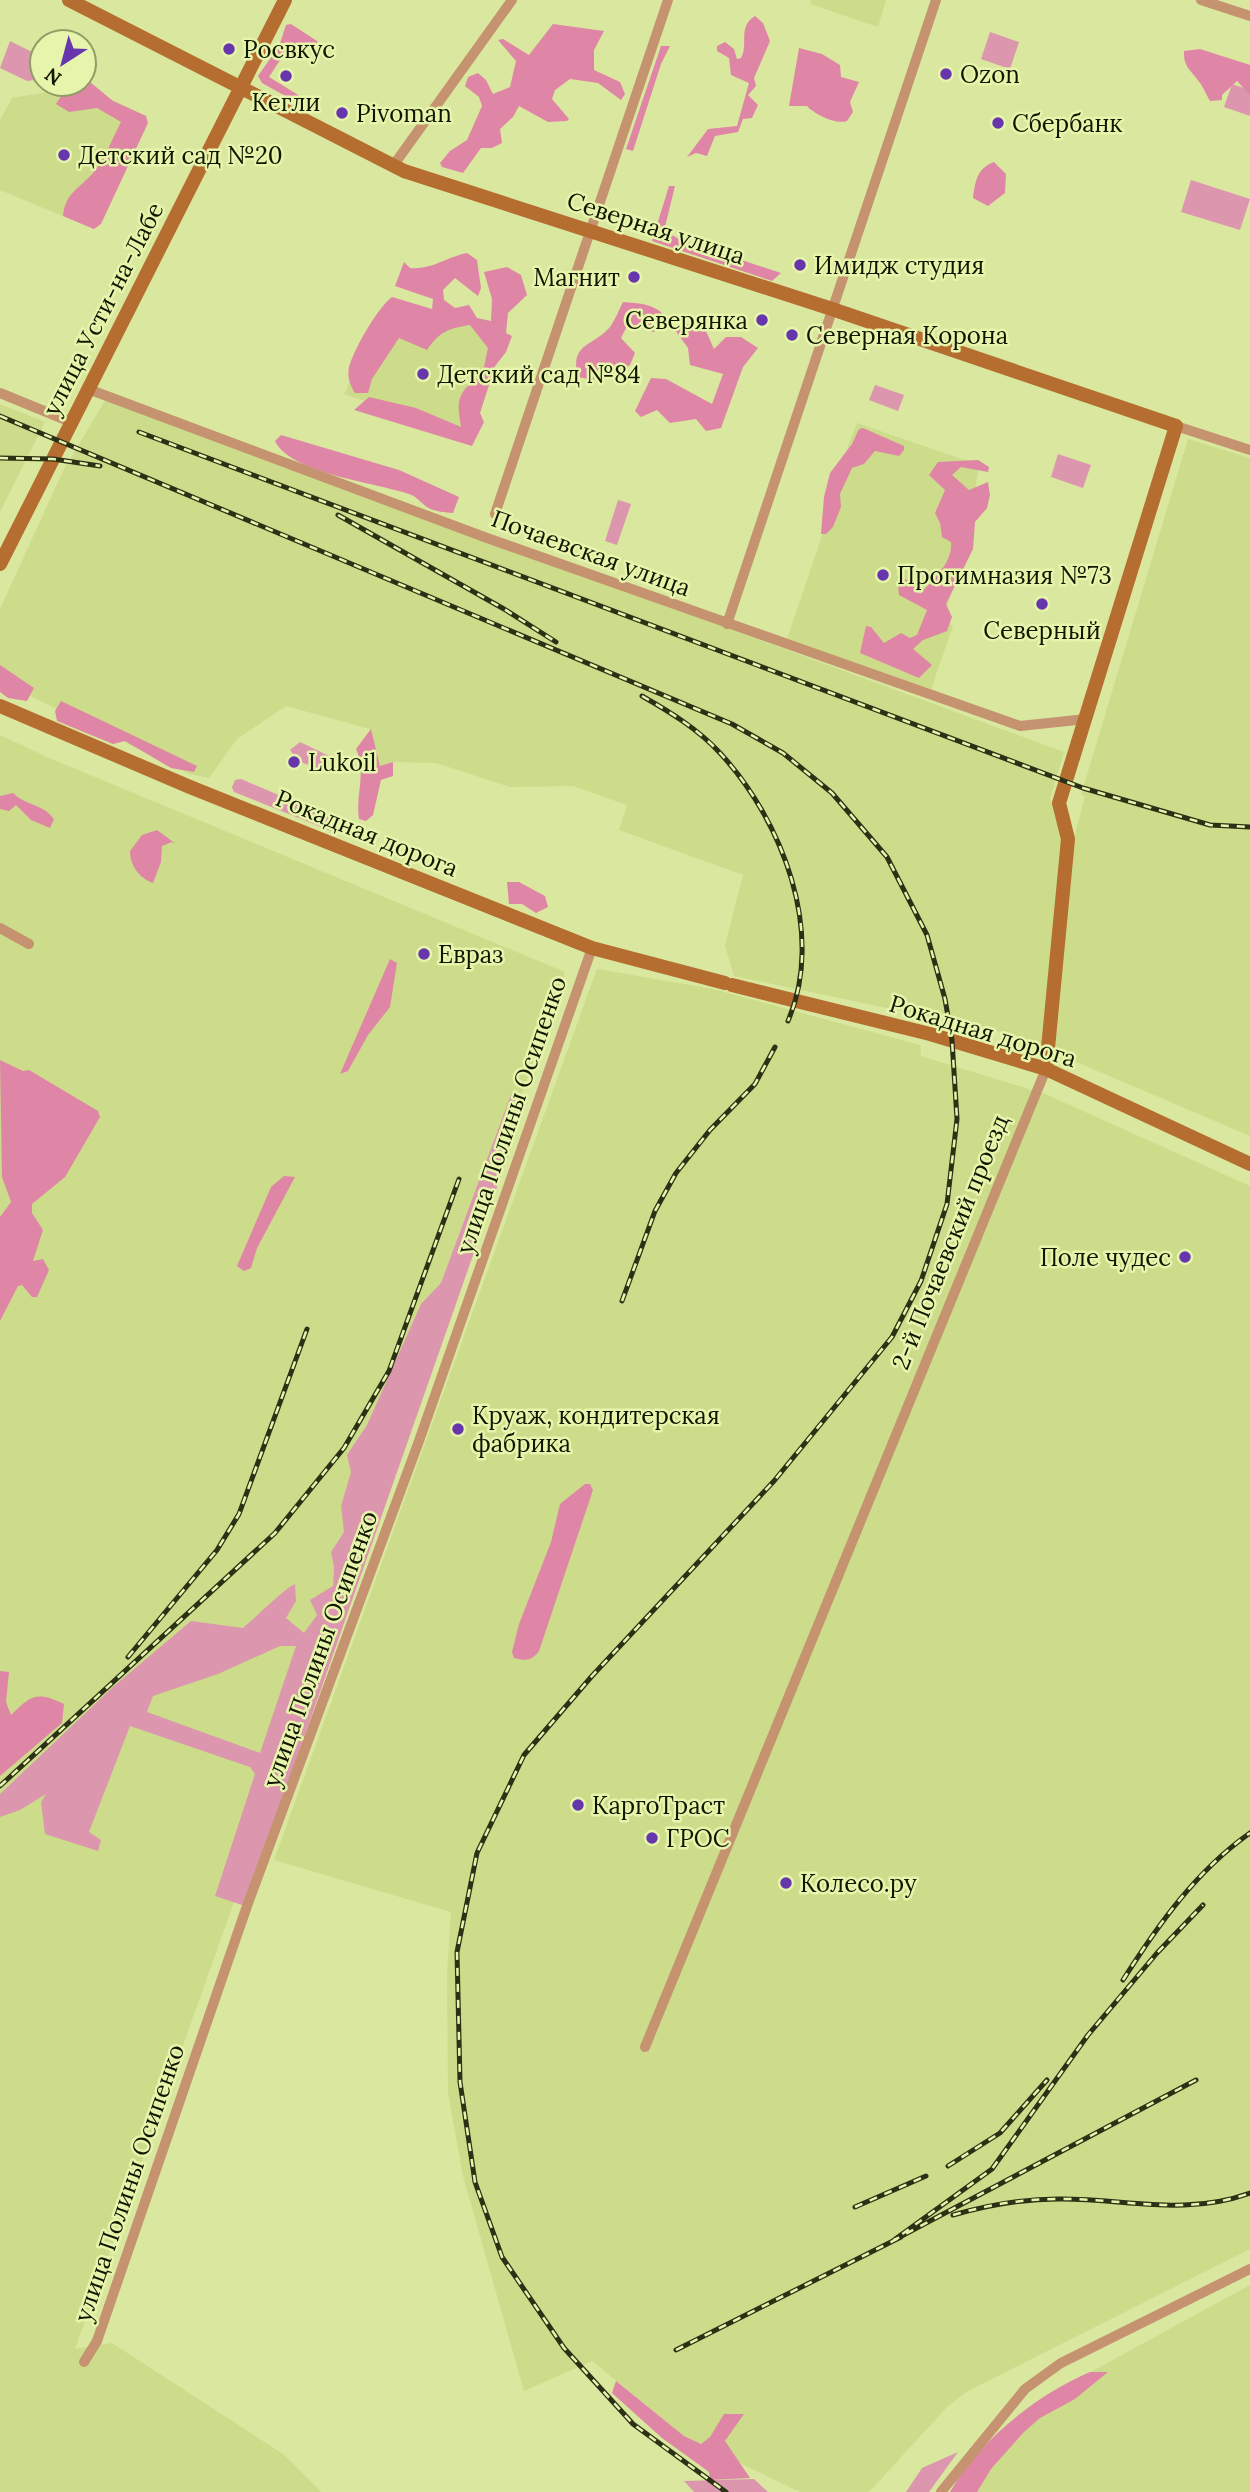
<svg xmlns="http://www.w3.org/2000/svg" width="1250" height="2492" font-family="Lora,serif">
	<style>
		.built { fill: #ccdc8b }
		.green { fill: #dc97ae; fill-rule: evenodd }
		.forest { fill: #df86a6 }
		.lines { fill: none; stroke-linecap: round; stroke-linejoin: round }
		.street { stroke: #c5936f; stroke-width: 10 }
		.secondary { stroke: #b56d30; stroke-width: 14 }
		.rail-casing { stroke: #2c3115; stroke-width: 5 }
		.rail { stroke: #e6f5ab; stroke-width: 2.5; stroke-dasharray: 8; stroke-linecap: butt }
		.poi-dot { fill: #6736ad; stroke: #e6f5ab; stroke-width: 2.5 }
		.labels { text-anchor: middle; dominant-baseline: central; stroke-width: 5; stroke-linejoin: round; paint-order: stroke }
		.poi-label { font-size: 24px; fill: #121600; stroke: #e6f5ab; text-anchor: start }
		.street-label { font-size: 24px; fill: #121600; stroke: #e6f5ab }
	</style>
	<rect width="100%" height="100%" fill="#d9e79f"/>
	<path class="built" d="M811 0H886L878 27 810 4Z
		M83 86 146 116 94 229 0 190V120L12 98Z
		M392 297 506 333 472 438 344 394Z
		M106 399 1064 752 1050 799 1074 838 1085 796 1081 795 1188 439 1250 458V1136L1011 1034 734 976 725 946 743 875 619 830 627 805 573 786 510 787 436 763 393 762 380 766 370 729 286 706 237 739 209 778 189 774 0 681V609L64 469Z
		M0 404 45 422 0 512Z
		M857 423 979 465 965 553 942 621 953 626 931 689 787 639 829 515 828 498Z
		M0 735 49 758 565 972 75 2349 112 2343 283 2454 321 2492H0Z
		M597 969 713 989 920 1045 921 1056 1045 1094 1250 1186V2249L968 2391 948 2406 869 2492H800L684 2436 592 2361 524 2391 463 2176 448 2093 447 1972 451 1912 274 1860Z
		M1250 2285V2492H964L1045 2397Z"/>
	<path class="green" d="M990 32 1019 42 1010 69 981 59Z
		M10 41 42 57V79L27 81 0 68Z
		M1232 84 1250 90V116L1224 107Z
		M1191 180 1250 199 1240 230 1181 212Z
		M875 385 904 395 898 411 869 400Z
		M1058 454 1091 465 1083 488 1051 477Z
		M618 500 631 504 617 545 605 541Z
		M300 742 329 756 328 766 319 769 298 761 290 750Z
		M241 779 335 819 338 824 331 831 234 792 232 787 235 780Z
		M512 1092 526 1104 245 1906 215 1896 255 1774 250 1767 130 1726 89 1832 101 1840 98 1851 45 1834 41 1802 46 1794 20 1810 0 1817V1794L114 1686 191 1621 243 1628C255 1618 285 1588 295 1584L296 1601 286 1618 304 1633 317 1615 310 1600 333 1586 334 1567 331 1552 344 1532 341 1506 351 1472 347 1455 367 1425 421 1304 441 1283ZM280 1646H296L260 1753 147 1712 153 1696 218 1674Z
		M958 2452 929 2492H906L922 2468Z
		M754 2479 768 2492H694L684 2481Z"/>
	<path class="forest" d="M755 16 763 23 770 41 754 78 756 86 748 95 758 105 752 118 743 119 738 132 715 136 707 156 696 153 687 157 708 129 737 126 749 83 731 75 729 58 717 51V46L725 42 734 49 737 59 741 58C749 44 737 27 755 16Z
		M291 24 317 41 318 45 284 54 269 77 313 104 307 108 262 83 258 76 279 46 286 25Z
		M553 24 604 31 594 50V70L620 82 625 94 621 100 598 83 570 79 555 90 552 99 569 119 567 121 548 122 519 106 513 117 500 129 502 143 492 148H481L463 173 442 167 440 163 450 151 467 140 482 106 479 97 465 86 468 77 478 73 486 80 493 94 510 87 516 61 498 40 503 39 529 55Z
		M661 46H670L661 64 633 151 626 149Z
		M799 48 822 54 840 65 841 77 859 82 850 102 853 112 847 121C836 125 814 114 807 106H789Z
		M1200 49 1250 65V95L1237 81 1222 95V100L1210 101C1207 96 1205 91 1202 86 1194 72 1183 69 1184 51Z
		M84 82H90L113 101 146 116 148 123 101 224 94 229 63 216C65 193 80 188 94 172 105 158 113 137 121 122L97 108 69 112 56 104 69 84Z
		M994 162 1006 174 1005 193 988 206 973 198C975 182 977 168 994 162Z
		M669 186H675L664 231 681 240 781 273 772 281 652 241Z
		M467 253 477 260 481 288 478 296 455 278 443 290 444 300 455 308 469 305 477 318 491 321 492 299 484 272 507 267 521 275 527 295 508 313 506 333 512 336 506 352 495 366 480 413 484 422 472 446 354 410 369 397 416 408 461 427C456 400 458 390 482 376L488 348 470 325C449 328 439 332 427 350L399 338 372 379 368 393H355C350 385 347 377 349 367 354 349 378 307 392 297L432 309 433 299 395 286 404 262 410 268C432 270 446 257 467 253Z
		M623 302C639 303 655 304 666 317L665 325 654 332 628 324 621 338 635 353 630 365 619 373 604 371 593 380 578 377C569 343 594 346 610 327 615 320 619 310 623 302Z
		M688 324 705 329 714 349 726 337H741L758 348 743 367 721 428 706 431 696 419 670 423 657 410 641 417 635 411 651 378 666 379 712 404 723 374 690 365 688 348 675 330Z
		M863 428 904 446V450L899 456 875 451 864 464 852 468 840 494 841 507 833 527 826 534H821L824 497 830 473 852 444 859 429Z
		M281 435 399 470 459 497 453 513C445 512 434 512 427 507 421 503 416 496 409 494 378 483 291 474 275 441Z
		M978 460 989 467 988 472 961 467 952 475 969 490 988 482 990 495 987 508 975 522 973 549 946 604 952 617 947 631 923 640 913 649 932 665 919 678 860 653 866 626 871 627 884 643 901 633 910 638 917 635 927 610 899 595 897 576 909 581 920 594C933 579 953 563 951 542L942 537 940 523 935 513 945 490 929 475 938 462Z
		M0 665 34 688 27 701 8 698 0 692Z
		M61 701 197 766 194 772 171 768 125 741 113 744 57 721 55 711Z
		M371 729 380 766 393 762V776L381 780 373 815 366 821 359 819C355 795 367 773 356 749Z
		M13 793C26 806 42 803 54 819L50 828 31 820 16 805 9 811 0 809V796Z
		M157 830 176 844 172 842 162 846 161 862 153 883C139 878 130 865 130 851L142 835Z
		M507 882H519L545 896 548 907 536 913 522 904H509Z
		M390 959 397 963 390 1007 368 1035 348 1071 340 1074Z
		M0 1060 23 1071 29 1070 98 1111 100 1117 65 1177 32 1204V1213L43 1230 33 1261 43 1259 49 1270 37 1297H32L22 1285 18 1286 0 1321V1217L11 1202 2 1177Z
		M284 1176 295 1177 257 1248 251 1268 244 1271 237 1266 271 1187Z
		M585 1484H590L593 1490 539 1651C532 1661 525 1661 514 1658L512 1652 519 1624 551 1542 560 1504Z
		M0 1671 9 1672 6 1702 11 1715C31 1695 37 1691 64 1704L62 1723 0 1776Z
		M1090 2372H1108L1075 2399 1040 2418 1024 2432 991 2469 977 2492H950C979 2441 1036 2395 1090 2372Z
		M616 2381 684 2436 701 2444 710 2437 724 2414H744L725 2441 750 2478 710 2480 709 2472 662 2438 612 2393Z"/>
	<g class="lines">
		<path class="street" d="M1201 0 1250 16
			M393 166 512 0
			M88 389 487 538 1020 726 1086 719
			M0 393 71 422
			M1176 426 1250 450
			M495 514 668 0
			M727 624 936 0
			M0 928 29 944
			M645 2047 1046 1069
			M84 2362 97 2341 247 1906 419 1441 592 948
			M941 2492 1025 2389 1061 2363 1250 2269"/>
		<path class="secondary" d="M69 0 404 171 832 309 1176 426 1059 803 1068 839 1046 1069
			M0 564 285 0
			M0 706 190 787 592 948 725 983
			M732 985 930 1034 1046 1069 1250 1164"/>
		<defs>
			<path id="rail" d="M0 416 732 724 783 753 832 793 887 857 927 935 945 999 952 1040 957 1119 947 1204 921 1281 892 1337 774 1481 592 1676 524 1755 477 1853 457 1952 460 2082 475 2182 502 2257 564 2348 633 2424 726 2492
				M139 432 1083 788 1210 825 1250 827
				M0 458 53 459 100 466
				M338 515 504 609 556 642
				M642 696C670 712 698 729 720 753 782 820 826 933 788 1021
				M622 1301 655 1211 676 1173 710 1130 755 1084 775 1047
				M128 1657 217 1550 239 1514 307 1329
				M0 1786 275 1533 344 1448 389 1371 459 1179
				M1123 1980C1158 1925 1196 1871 1250 1833
				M1196 2080 894 2240 992 2169 1088 2035 1157 1953 1203 1905
				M948 2166 1000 2133 1047 2080
				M855 2207 926 2176
				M953 2215C988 2205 1021 2199 1058 2199 1125 2198 1183 2217 1250 2193
				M676 2350 901 2237"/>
		</defs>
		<use href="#rail" class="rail-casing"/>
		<use href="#rail" class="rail"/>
	</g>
	<g class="poi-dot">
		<circle cx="229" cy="49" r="7"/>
		<circle cx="946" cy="74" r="7"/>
		<circle cx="286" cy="76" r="7"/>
		<circle cx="342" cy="113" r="7"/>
		<circle cx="998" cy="123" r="7"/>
		<circle cx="64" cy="155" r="7"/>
		<circle cx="800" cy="265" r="7"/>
		<circle cx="634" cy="277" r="7"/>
		<circle cx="762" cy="320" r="7"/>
		<circle cx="792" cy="335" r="7"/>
		<circle cx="423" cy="374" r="7"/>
		<circle cx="883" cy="575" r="7"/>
		<circle cx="1042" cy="604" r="7"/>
		<circle cx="294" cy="762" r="7"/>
		<circle cx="424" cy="954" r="7"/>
		<circle cx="1185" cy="1257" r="7"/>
		<circle cx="458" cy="1429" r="7"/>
		<circle cx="578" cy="1805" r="7"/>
		<circle cx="652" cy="1838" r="7"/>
		<circle cx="786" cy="1883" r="7"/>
	</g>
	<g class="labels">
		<g class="poi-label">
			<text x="243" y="49">Росвкус</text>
			<text x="960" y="74">Ozon</text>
			<text x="286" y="102" text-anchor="middle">Кегли</text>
			<text x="356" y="113">Pivoman</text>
			<text x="1012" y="123">Сбербанк</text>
			<text x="78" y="155">Детский сад №20</text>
			<text x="814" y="265">Имидж студия</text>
			<text x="620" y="277" text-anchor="end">Магнит</text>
			<text x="748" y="320" text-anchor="end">Северянка</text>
			<text x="806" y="335">Северная Корона</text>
			<text x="437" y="374">Детский сад №84</text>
			<text x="897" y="575">Прогимназия №73</text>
			<text x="1042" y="630" text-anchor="middle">Северный</text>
			<text x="308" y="762">Lukoil</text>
			<text x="438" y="954">Евраз</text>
			<text x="1171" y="1257" text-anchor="end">Поле чудес</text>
			<text x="472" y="1415">Круаж, кондитерская<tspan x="472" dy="28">фабрика</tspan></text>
			<text x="592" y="1805">КаргоТраст</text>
			<text x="666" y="1838">ГРОС</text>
			<text x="800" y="1883">Колесо.ру</text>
		</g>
		<g class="street-label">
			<text transform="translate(656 228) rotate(18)">Северная улица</text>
			<text transform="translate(103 309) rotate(-63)">улица Усти-на-Лабе</text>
			<text transform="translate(591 553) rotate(20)">Почаевская улица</text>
			<text transform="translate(367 833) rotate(22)">Рокадная дорога</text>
			<text transform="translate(983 1031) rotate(17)">Рокадная дорога</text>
			<text transform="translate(511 1115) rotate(-71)">улица Полины Осипенко</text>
			<text transform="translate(950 1242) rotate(-68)">2-й Почаевский проезд</text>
			<text transform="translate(320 1649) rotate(-70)">улица Полины Осипенко</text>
			<text transform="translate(129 2183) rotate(-71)">улица Полины Осипенко</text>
		</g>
	</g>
	<g transform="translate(63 63) rotate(216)"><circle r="33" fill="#e6f5ab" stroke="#919c67" stroke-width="2"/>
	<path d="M0-5L12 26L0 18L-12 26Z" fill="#6736ad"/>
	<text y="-10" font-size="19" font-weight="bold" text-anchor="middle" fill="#121600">N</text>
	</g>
</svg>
